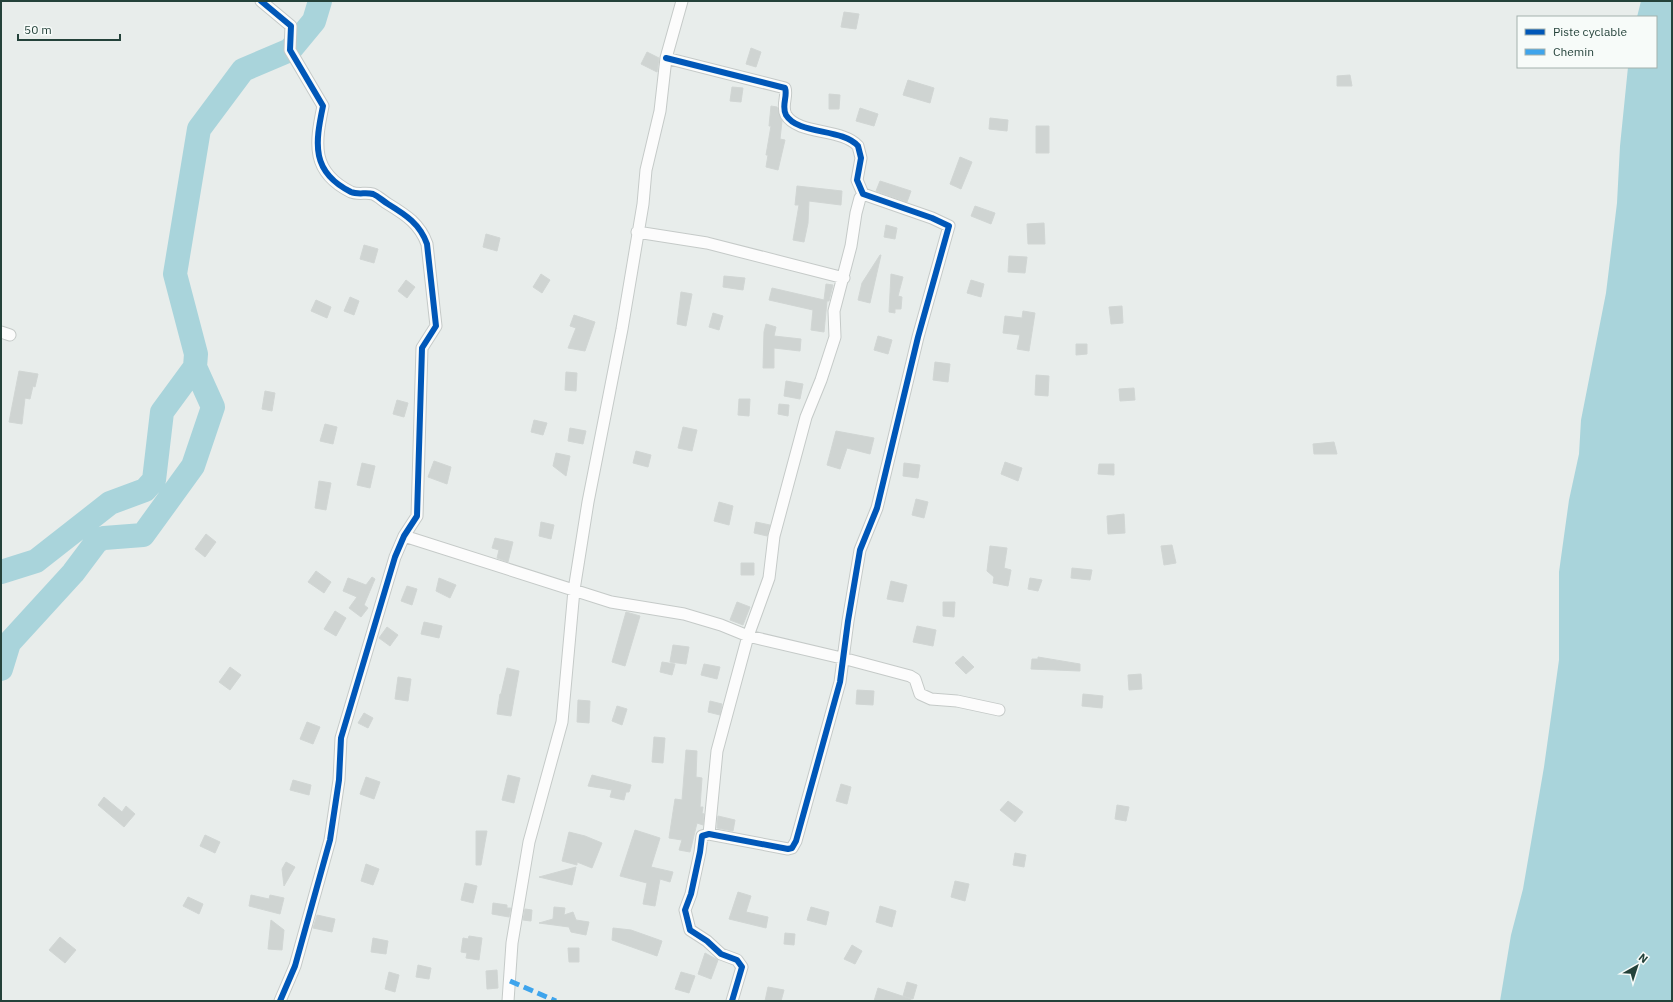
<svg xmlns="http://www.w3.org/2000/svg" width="1673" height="1002" font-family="'IBM Plex Sans',sans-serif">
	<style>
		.water { fill: #a9d4db }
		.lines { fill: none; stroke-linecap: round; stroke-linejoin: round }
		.river { stroke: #a9d4db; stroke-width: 24 }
		.building { fill: #cfd4d2; stroke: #d1d6d4 }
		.minor-casing { stroke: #c5cac8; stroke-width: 13 }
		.minor { stroke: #fcfcfc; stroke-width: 11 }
		.quiet { stroke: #3ea4ec; stroke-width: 5; stroke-dasharray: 10 5; stroke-linecap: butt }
		.cycleway-casing { stroke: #f7fbf9; stroke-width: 8 }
		.cycleway { stroke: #0057b8; stroke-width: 6 }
	</style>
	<rect width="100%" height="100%" fill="#e8edeb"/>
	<path class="water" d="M1641 1H1672V1001H1500L1511 935 1523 889 1544 767 1559 660V572L1569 500 1579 454 1581 420 1606 293 1617 203 1620 146 1628 67H1656V17H1637Z"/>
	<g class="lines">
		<path class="river" d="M1 572 36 561 110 503 145 490 154 480 162 412 195 367 196 354 175 274 199 129 243 70 290 50 314 21 320 1
			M1 669 9 643 73 573 97 541 104 538 143 535 193 466 213 407 195 367"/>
	</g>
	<path class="building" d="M844 12 859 14 856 29 841 27Z
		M751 48 761 52 756 67 746 64Z
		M647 52 659 58 657 72 641 64Z
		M1350 75 1352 86H1337V76Z
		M908 80 934 88 930 103 903 95Z
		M732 87 743 88 741 102 730 101Z
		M829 94 840 95 839 109H829Z
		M771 106 777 107 782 121 780 139 785 140 778 170 766 167 768 155H766L771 126H769Z
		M860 108 878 114 874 126 856 121Z
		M990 118 1008 120 1007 131 989 129Z
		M1036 126H1049V153H1036Z
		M960 157 972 162 961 189 950 184Z
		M880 181 911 191 907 202 876 191Z
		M797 186 842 191 841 205 809 201 808 223 804 242 793 240 799 205H795Z
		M975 206 995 213 991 224 971 216Z
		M1044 223 1045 244H1028L1027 224Z
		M886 225 897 228 895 239 884 237Z
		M486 234 500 238 497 251 483 247Z
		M364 245 378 249 374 263 360 259Z
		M880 255H881L870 303 858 300 862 283Z
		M1009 256 1027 257 1025 273 1008 272Z
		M541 274 550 280 542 293 533 287Z
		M891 274 903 277 898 296 902 297 901 309H895V313L889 312Z
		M724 276 745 278 743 290 723 287Z
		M406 280 415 287 407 298 398 291Z
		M971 280 984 284 981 297 967 293Z
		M826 284 833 285 829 301H827L824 332 811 330 813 310 769 300 772 288 824 300Z
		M681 292 692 294 686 326 677 324Z
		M350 297 359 301 354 315 344 311Z
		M316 300 331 307 327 318 311 311Z
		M1122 306 1123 323 1111 324 1109 307Z
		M1023 311 1035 313 1029 351 1017 349 1020 335 1003 333 1005 316 1022 318Z
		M713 313 723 316 719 330 709 327Z
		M574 315 595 322 585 351 568 348 576 328 570 326Z
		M766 324 776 327 774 336 801 339 800 351 774 348V368H763L764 332Z
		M878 336 892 340 888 354 874 350Z
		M1076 344H1087V354L1076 355Z
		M935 362 950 364 948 382 933 380Z
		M19 371 38 374 35 387 33 386 30 399 25 398 22 424 9 422Z
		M566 372 577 373 576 391 565 390Z
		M1036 375 1049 376 1048 396 1035 395Z
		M786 381 803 384 800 399 784 396Z
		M1134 388 1135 400 1120 401 1119 389Z
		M265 391 275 393 272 411 262 409Z
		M739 399H750L749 416 738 415Z
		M397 400 408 403 404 417 393 414Z
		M779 404 789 405 788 416 778 414Z
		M534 420 547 423 543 435 531 432Z
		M325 424 337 427 333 444 320 441Z
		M683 427 697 430 692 451 678 448Z
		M570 428 586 431 583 444 568 441Z
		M836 431 874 438 870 454 847 448 840 469 827 465Z
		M1334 442 1337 454H1314L1313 444Z
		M636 451 651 455 648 467 633 463Z
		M556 453 570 456 566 476 553 466Z
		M434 461 451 467 447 484 428 477Z
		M1005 462 1022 468 1018 481 1001 474Z
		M362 463 375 466 370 488 357 485Z
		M904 463 920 465 918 478 903 476Z
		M1099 464H1114V475L1098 474Z
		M319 481 331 483 326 510 315 508Z
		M916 499 928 502 924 518 912 515Z
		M719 502 733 506 729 525 714 521Z
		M1124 514 1125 533 1108 534 1107 516Z
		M541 522 554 525 551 539 539 536Z
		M756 522 770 525 767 536 754 533Z
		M206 534 216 542 205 557 195 549Z
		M495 538 513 542 508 562 497 558 499 550 492 548Z
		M1172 545 1176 563 1164 565 1161 546Z
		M990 546 1007 548 1004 568 1011 570 1008 586 993 583 994 577 987 571Z
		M741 563H754V575H741Z
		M1072 568 1092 570 1090 580 1071 578Z
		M316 571 331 582 324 593 308 582Z
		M372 577 375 579 364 605 368 608 361 617 349 608 357 597 343 591 348 578 366 585Z
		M439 578 456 585 450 598 436 591Z
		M1030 578 1042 580 1038 591 1028 589Z
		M891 581 907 585 903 602 887 599Z
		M407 586 417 589 412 605 401 601Z
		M737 602 750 607 743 625 730 620Z
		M943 602H955L954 617 943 616Z
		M335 611 346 618 336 636 324 629Z
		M626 612 640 616 625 666 612 662Z
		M424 622 442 626 439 638 421 634Z
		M917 626 936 630 933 646 913 642Z
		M387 627 398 635 390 646 379 638Z
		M673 645 689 647 686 664 670 662Z
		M963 656 974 667 966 674 955 663Z
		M1038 657 1080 664V671L1031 669 1032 659H1038Z
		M662 662 675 664 672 675 660 672Z
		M704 664 720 667 717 679 701 675Z
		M230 667 241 675 230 690 219 682Z
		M507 668 519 671 511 716 497 714 500 694H501Z
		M1141 674 1142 689 1129 690 1128 675Z
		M398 677 411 679 408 701 395 699Z
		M857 690 874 691 873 705 856 704Z
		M1083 694 1103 696 1102 708 1082 706Z
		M578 700 590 701 589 723 577 722Z
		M710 701 722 704 720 715 708 712Z
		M617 706 627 709 622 725 612 721Z
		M364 713 373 718 368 728 358 723Z
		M307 722 320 727 313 744 300 739Z
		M654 737 665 738 663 763 652 762Z
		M686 750 697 751 696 777 702 778 700 807H703L702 813 704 814 703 825 697 823 690 852 679 850 682 840 669 838 675 799 682 800Z
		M508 775 520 778 514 803 502 800Z
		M592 775 631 785 629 792H626L624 800 610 797 612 790 588 786Z
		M366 777 380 782 374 799 360 794Z
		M293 780 311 785 309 795 290 790Z
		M841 784 851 787 847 804 836 801Z
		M104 797 122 812 126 806 135 814 124 827 98 805Z
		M1008 801 1023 812 1015 822 1000 810Z
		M1117 805 1129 807 1126 821 1115 819Z
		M718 816 735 820 733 831 717 828Z
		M635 830 660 838 651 867 673 872 670 882 660 879 655 906 643 904 647 883 620 876Z
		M476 831H487L481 865H476Z
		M569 832 585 836 602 843 592 868 577 862V865L562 861Z
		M205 835 220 842 215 853 200 846Z
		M1015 853 1026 855 1024 867 1013 865Z
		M286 862 295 867 284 886 282 869Z
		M366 864 379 869 373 885 361 881Z
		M576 867 572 885 539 877Z
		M955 881 969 884 965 901 951 897Z
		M465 883 477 886 473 903 461 900Z
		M738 892 751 896 746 912 768 917 766 928 729 919Z
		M251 895 269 899 270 895 284 898 280 914 249 906Z
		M188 897 203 904 199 914 183 906Z
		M493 903 507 905V908H511L509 917 492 914Z
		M880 906 896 911 892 927 876 922Z
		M554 907 565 908 564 915 573 912 576 920 589 922 586 935 571 932 569 927 539 923 553 919Z
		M811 907 829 912 826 925 807 920Z
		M525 909 532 910 531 921 523 920Z
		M317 915 335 919 332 932 313 928Z
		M271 920 284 930 282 950 268 949Z
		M613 928 631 930 662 941 657 956 612 940Z
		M785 933 795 934 794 945 784 944Z
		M469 936 482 938 479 960 466 958 467 953 461 952 463 938 468 939Z
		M60 937 76 950 65 963 49 950Z
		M373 938 388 941 386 954 371 952Z
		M852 945 862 951 855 964 844 959Z
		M568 948H579V962H569Z
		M705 953 718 960 711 979 698 974Z
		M418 965 431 968 429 979 416 977Z
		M497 970 498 988 487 989 486 971Z
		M389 972 399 975 395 992 385 989Z
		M681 972 695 976 689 993 675 989Z
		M907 982 917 985 913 999 903 996Z
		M768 987 784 990 781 1001H765Z
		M878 988 911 999V1001H874Z"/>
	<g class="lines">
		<defs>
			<path id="minor" d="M261 1 291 26 290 50 323 106C315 144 311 172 351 192 358 195 366 192 373 194 378 196 383 201 388 204 406 215 420 224 427 244L436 326 422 348 417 516 404 536 395 557 341 738 339 780 330 840 295 966 280 1001
				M666 58 785 88C788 96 781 106 786 115 798 135 842 128 858 146L861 158 857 180 863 194 932 218 949 226 918 337 877 508 860 550 848 621 840 682 796 841 792 848 788 849 709 834 702 836 700 852 691 894 685 910 690 930 707 941 721 954 737 960 742 967 732 1001
				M637 232 707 243 844 278
				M1 332 10 335
				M404 536 611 602 684 614 721 625 748 636 850 660 910 676 915 679 920 694 931 699 957 701 999 710
				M709 834 717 751 748 636 769 578 774 536 806 417 821 380 835 337 834 311 851 246 856 213 860 198 863 194
				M508 1001 512 943 529 842 562 722 574 590 588 502 622 329 643 204 646 170 660 111 666 58 682 1"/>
		</defs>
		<use href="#minor" class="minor-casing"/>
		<use href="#minor" class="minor"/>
		<path class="quiet" d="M510 981 556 1001"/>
		<defs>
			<path id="cycleway" d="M261 1 291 26 290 50 323 106C315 144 311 172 351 192 358 195 366 192 373 194 378 196 383 201 388 204 406 215 420 224 427 244L436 326 422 348 417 516 404 536 395 557 341 738 339 780 330 840 295 966 280 1001
				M666 58 785 88C788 96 781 106 786 115 798 135 842 128 858 146L861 158 857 180 863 194 932 218 949 226 918 337 877 508 860 550 848 621 840 682 796 841 792 848 788 849 709 834 702 836 700 852 691 894 685 910 690 930 707 941 721 954 737 960 742 967 732 1001"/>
		</defs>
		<use href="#cycleway" class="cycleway-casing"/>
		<use href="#cycleway" class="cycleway"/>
	</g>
	<rect width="1673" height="1002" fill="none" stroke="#24423a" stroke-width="4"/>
	<rect x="1517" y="16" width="140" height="52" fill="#f7fbf9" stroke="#a3b1ad"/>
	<rect x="1525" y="29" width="20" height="6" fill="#0057b8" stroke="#a3b1ad"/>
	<text x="1553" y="36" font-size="12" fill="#24423a">Piste cyclable</text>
	<rect x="1525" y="49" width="20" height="6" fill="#3ea4ec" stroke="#a3b1ad"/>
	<text x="1553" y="56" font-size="12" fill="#24423a">Chemin</text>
	<g transform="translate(1637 966) rotate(39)" stroke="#f7fbf9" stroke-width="3" paint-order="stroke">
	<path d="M0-3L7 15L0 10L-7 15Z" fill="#24423a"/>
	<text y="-6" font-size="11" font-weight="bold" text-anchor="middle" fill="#24423a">N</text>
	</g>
	<path d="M18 34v6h102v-6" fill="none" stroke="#24423a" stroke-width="2"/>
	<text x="24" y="34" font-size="12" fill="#24423a" stroke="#f7fbf9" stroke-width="3" paint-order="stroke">50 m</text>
</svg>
